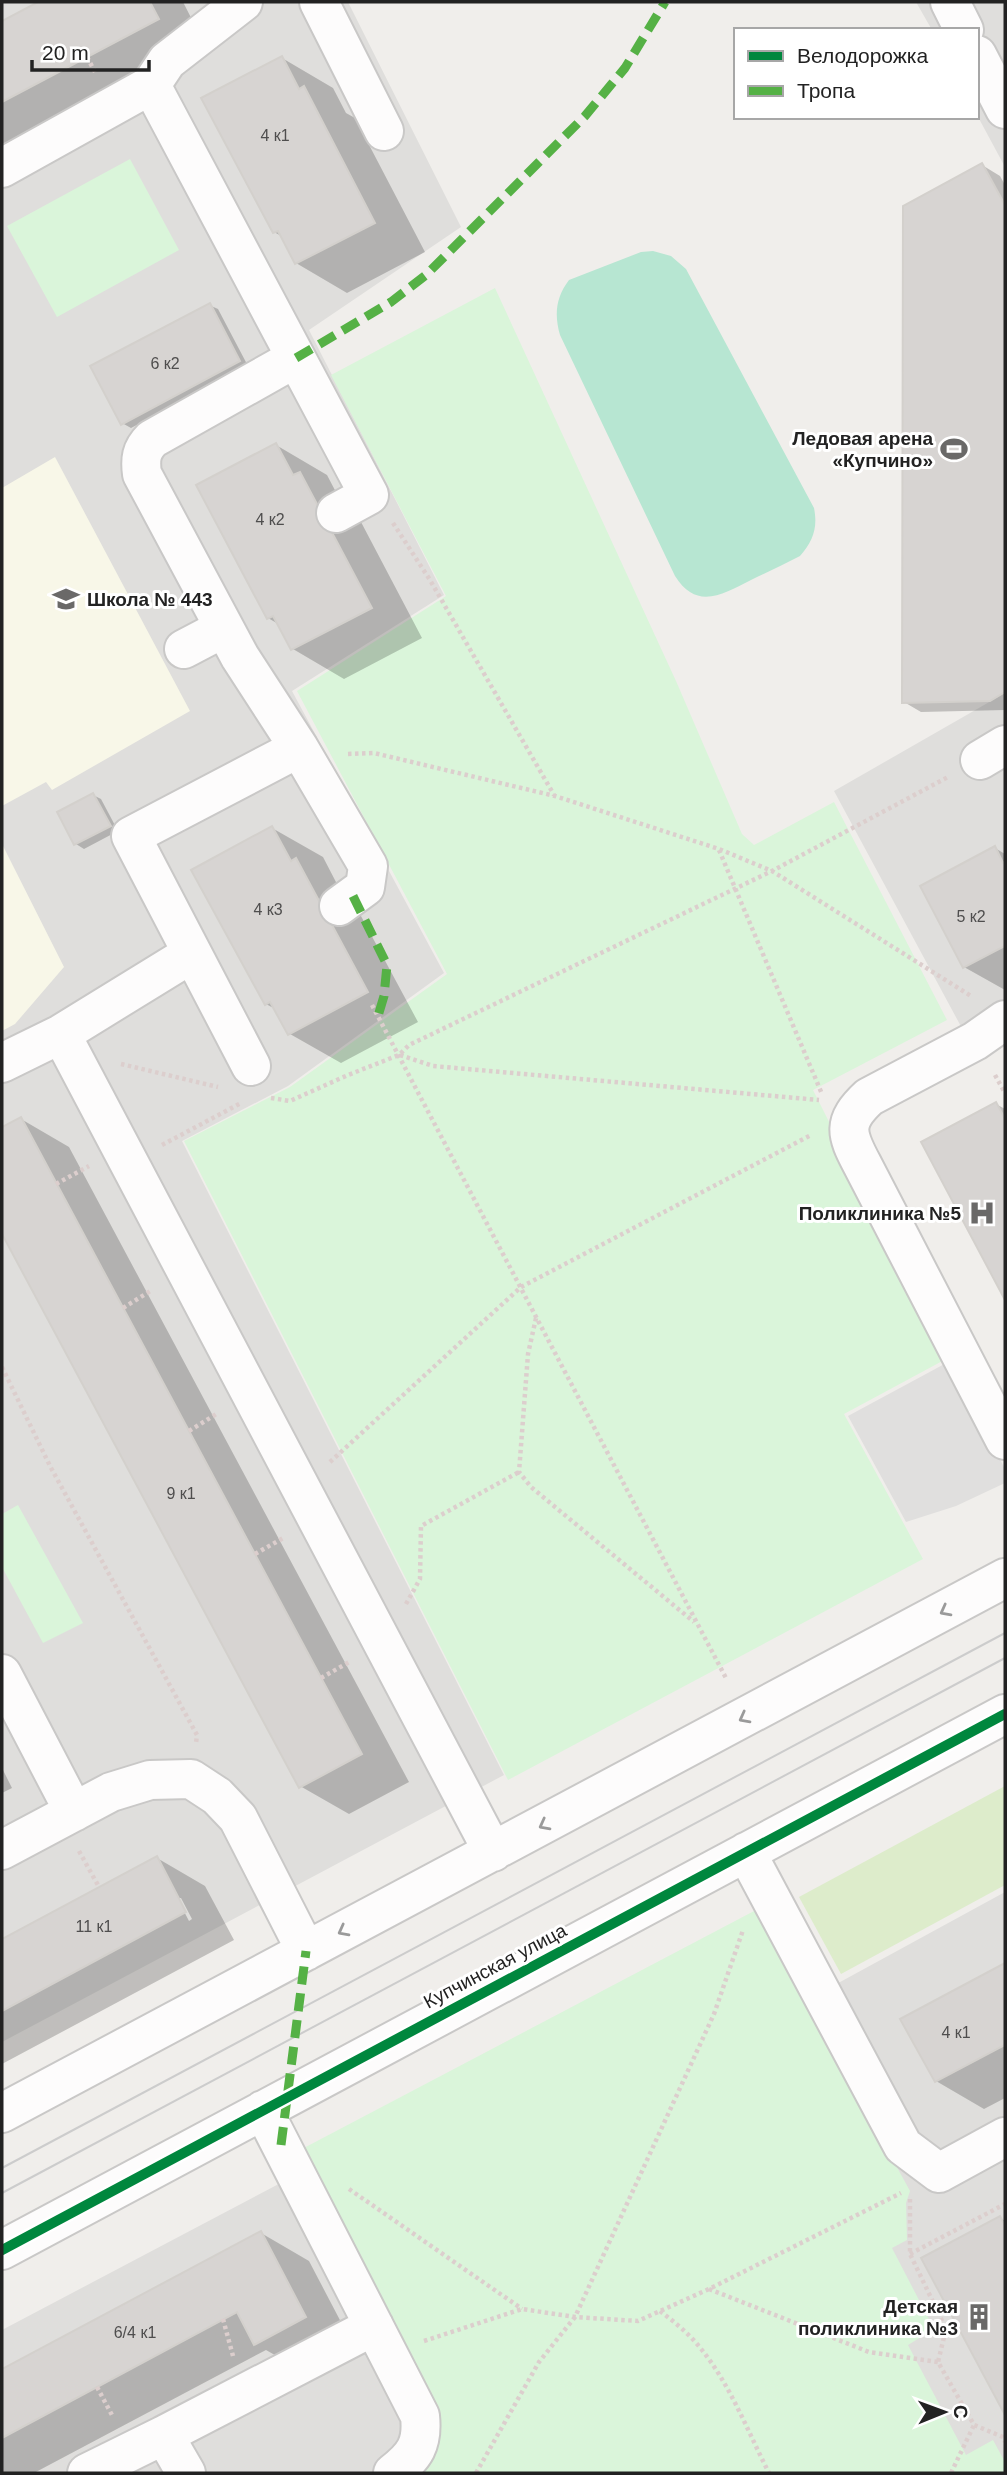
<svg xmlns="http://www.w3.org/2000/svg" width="1007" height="2475" font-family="Arial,sans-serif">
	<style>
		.residential { fill: #dfdedc }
		.education { fill: #f8f7e8 }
		.grass { fill: #ddeccb }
		.park { fill: #daf5da }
		.pitch { fill: #b7e6d2 }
		.parking { fill: #e0dfde }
		.shadow { fill: #0003; fill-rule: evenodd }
		.building { fill: #d7d4d2; stroke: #d3d0cc; stroke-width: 2 }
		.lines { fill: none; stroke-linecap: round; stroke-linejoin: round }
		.minor-casing { stroke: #c9c8c7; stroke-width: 42 }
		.path { stroke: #dccecd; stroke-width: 4.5; stroke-dasharray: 3.5 3.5; stroke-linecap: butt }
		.minor { stroke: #fdfcfc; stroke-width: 38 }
		.tram { stroke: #ccc; stroke-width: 2 }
		.quiet { stroke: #55b145; stroke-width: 9; stroke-dasharray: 18 9; stroke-linecap: butt }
		.cycleway-casing { stroke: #fff; stroke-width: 15 }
		.cycleway { stroke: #00873e; stroke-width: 10 }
		.oneway { stroke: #9a9a9a }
		.labels { text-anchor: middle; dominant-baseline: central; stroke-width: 6; stroke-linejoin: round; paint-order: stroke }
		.number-label { font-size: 16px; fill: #4f4e4e }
		.poi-label { font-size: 19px; font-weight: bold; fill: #222; stroke: #fff; text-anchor: end }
		.street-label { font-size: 19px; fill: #222; stroke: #fff }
	</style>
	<rect width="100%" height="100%" fill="#f0eeeb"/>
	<path class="residential" d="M2 2H348L461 227 309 330 444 595 292 691 444 973 288 1086 182 1141 504 1775 2 2042Z
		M916 2H1005V167L977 115V30H932Z
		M1005 693V1027L971 1045 834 791Z
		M1005 1892V2473H970L781 2110 820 1993Z
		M311 2167 450 2473H2V2330Z"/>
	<path class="education" d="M55 457 190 711 52 790 46 782 2 806V488Z
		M2 844 64 967 15 1024 2 1031Z"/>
	<path class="grass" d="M1005 1786V1885L841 1974 799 1897Z"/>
	<path class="park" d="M130 159 179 250 57 317 7 226Z
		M495 288 676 681 742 834 754 845 834 802 947 1020 813 1090 948 1358 844 1414 923 1559 508 1780 184 1141 290 1087 447 974 297 691 446 596 331 375Z
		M18 1505 83 1623 43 1643 2 1567V1514Z
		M756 1910 910 2191 906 2203 907 2240 892 2248 934 2329 908 2345 966 2455 993 2440 1005 2462V2473H416L422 2467 300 2150Z"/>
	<path class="pitch" d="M653 251 671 256 686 269 814 508C818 528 813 541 800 556 784 564 768 572 751 580 723 594 697 611 675 576L560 335C554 314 556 297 569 280L641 252Z"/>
	<path class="parking" d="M950 1361 1005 1469V1483L956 1506 906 1522 848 1416Z"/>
	<path class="shadow" d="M42 2H183L206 47 2 155V23Z
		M282 58 333 88 346 113 355 118 425 252 347 293 296 263 283 237 274 232Z
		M982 165 1000 176 1005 185V710L921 712 904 702Z
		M209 305 218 309 248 366 131 428 122 423Z
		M276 445 327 475 338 496 351 503 422 638 344 679 293 649 280 625 268 618Z
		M93 795 101 799 118 831 84 849 76 844 59 813Z
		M272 828 323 857 337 884 347 890 418 1022 341 1063 290 1034 277 1010 266 1004Z
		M995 848 1005 854V990L964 967Z
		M996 1104 1005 1109V1296L924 1143Z
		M21 1119 69 1147 409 1782 349 1814 300 1786 2 1231V1129Z
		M2 1768 12 1788 2 1793Z
		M157 1858 205 1886 234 1940 2 2064V1941ZM177 1898H181L192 1919 189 1921Z
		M1005 1965V2098L984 2109 936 2081 903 2020Z
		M1000 2218 1005 2221V2411L924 2259Z
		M261 2233 309 2261 353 2345 303 2371 266 2350 34 2473H2V2371Z"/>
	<path class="building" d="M38 2H150L159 19 2 102V21Z
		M282 56 299 89 304 86 375 223 295 264 278 231 273 233 201 98Z
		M982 163 1005 205V692L990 701 902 703 903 206Z
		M210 303 240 361 121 425 90 366Z
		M276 443 293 475 300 472 372 608 291 650 273 616 267 619 196 485Z
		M93 793 111 826 74 845 57 812Z
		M272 826 291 861 296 858 368 992 288 1035 270 1002 265 1005 191 870Z
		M995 846 1003 863 1005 862V946L963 968 920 886Z
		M996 1102 1005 1119V1300L921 1142Z
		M21 1117 362 1754 299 1788 2 1234V1127Z
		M157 1856 186 1912 2 2011V1939Z
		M1005 1963V2045L935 2082 900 2019Z
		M1000 2216 1005 2226V2415L921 2258Z
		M261 2231 306 2317 254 2345 237 2312 2 2438V2369Z"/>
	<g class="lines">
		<defs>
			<path id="minor" d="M319 2 384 131
				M950 2 964 30
				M977 55 1005 109
				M151 85 369 495 336 513
				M2 168 151 85 167 61 243 2
				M296 358 152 439C141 450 140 459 142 474L240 657 299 748 368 866 365 887 339 906
				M184 649 224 628
				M980 760 1005 745
				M1005 1020 975 1041 869 1097C842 1122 846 1134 862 1164L1005 1440
				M61 1034 493 1852
				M2 1063 61 1034 191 954
				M251 1066 131 836 299 748
				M2 1674 74 1812
				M2 1850 111 1792 150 1780 191 1779 217 1796 238 1818 306 1951
				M746 1852 903 2146 939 2173 1005 2137
				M263 2110 420 2416C423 2444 415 2456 393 2473
				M2 2113 1005 1578
				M2 2250 1005 1714
				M87 2473 164 2435
				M186 2473 164 2435 374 2326"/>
		</defs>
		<use href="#minor" class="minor-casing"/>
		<path class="path" d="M87 57 95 72
			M393 523 430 580 554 795
			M348 754 374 753 555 796 719 849 772 871 971 996
			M719 850 822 1094
			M372 1005 727 1680
			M400 1055 433 1066 819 1100
			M121 1064 218 1087
			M995 1075 1005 1093
			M271 1098 290 1101 348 1075 399 1055 409 1045 772 871 948 777
			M162 1145 241 1103
			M56 1184 89 1166
			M123 1308 152 1290
			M536 1318 528 1354 519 1472 531 1487 694 1622
			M2 1367 50 1466 197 1735 196 1743
			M189 1431 218 1413
			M330 1462 521 1287 811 1135
			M255 1554 285 1537
			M406 1604 420 1579 421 1526 519 1472
			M321 1678 351 1661
			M79 1851 99 1887
			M349 2189 522 2309
			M910 2199V2254L946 2329 938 2362 974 2425 1003 2437 1005 2442
			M910 2254 1005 2204
			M709 2289 869 2352 938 2362
			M660 2311C673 2321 686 2331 697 2344 729 2381 747 2430 769 2473
			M223 2319 233 2356
			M424 2341 522 2309 575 2317 638 2321 709 2289 901 2193
			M97 2387 113 2417
			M476 2473 539 2362 575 2317 714 2014 743 1930
			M951 2473 974 2425"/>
		<use href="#minor" class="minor"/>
		<path class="tram" d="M2 2168 1005 1633
			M2 2193 1005 1658"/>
		<path class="quiet" d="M296 358 391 302 426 275 585 116 625 68 665 2
			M353 896 387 965 384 996 378 1016
			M281 2145 306 1951"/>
		<defs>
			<path id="cycleway" d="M2 2250 1005 1714"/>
		</defs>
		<use href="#cycleway" class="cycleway-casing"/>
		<use href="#cycleway" class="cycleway"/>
	</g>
	<defs><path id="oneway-chevron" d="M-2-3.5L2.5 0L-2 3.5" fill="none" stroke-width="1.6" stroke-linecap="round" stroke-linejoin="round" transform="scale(1.75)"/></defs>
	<g class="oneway">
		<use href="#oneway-chevron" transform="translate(945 1611) rotate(152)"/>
		<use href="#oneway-chevron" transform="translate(744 1718) rotate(152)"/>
		<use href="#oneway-chevron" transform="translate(544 1825) rotate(152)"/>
		<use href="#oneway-chevron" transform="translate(343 1931) rotate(152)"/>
	</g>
	<defs>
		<symbol id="stadium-bare" viewBox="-9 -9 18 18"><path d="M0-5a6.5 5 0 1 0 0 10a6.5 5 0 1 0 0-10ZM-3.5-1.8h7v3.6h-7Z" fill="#6a6968" stroke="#fff" stroke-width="2.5" paint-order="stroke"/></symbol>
		<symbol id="school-bare" viewBox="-9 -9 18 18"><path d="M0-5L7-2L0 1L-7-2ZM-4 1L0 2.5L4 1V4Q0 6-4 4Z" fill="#6a6968" stroke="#fff" stroke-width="2.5" paint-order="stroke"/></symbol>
		<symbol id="hospital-bare" viewBox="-9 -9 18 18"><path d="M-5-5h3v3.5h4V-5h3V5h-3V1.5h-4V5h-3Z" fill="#6a6968" stroke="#fff" stroke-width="2.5" paint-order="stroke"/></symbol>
		<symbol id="building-bare" viewBox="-9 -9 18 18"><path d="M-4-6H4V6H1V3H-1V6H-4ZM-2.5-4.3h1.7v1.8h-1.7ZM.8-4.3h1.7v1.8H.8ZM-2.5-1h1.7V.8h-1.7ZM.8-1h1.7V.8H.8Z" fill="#6a6968" stroke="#fff" stroke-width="2.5" paint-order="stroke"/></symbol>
	</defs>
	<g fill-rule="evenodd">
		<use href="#stadium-bare" x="935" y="430" width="38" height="38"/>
		<use href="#school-bare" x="47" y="580" width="38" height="38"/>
		<use href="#hospital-bare" x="963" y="1194" width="38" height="38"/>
		<use href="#building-bare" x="960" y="2298" width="38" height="38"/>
	</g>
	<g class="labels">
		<g class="number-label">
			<text x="275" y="135">4 к1</text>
			<text x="165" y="363">6 к2</text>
			<text x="270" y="519">4 к2</text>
			<text x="268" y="909">4 к3</text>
			<text x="971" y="916">5 к2</text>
			<text x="181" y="1493">9 к1</text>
			<text x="94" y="1926">11 к1</text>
			<text x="956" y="2032">4 к1</text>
			<text x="135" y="2332">6/4 к1</text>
		</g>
		<g class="poi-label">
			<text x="933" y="438">Ледовая арена<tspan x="933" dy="22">«Купчино»</tspan></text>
			<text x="87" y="599" text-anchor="start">Школа № 443</text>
			<text x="961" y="1213">Поликлиника №5</text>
			<text x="958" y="2306">Детская<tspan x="958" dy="22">поликлиника №3</tspan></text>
		</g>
		<g class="street-label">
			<text transform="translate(495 1966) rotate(-28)">Купчинская улица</text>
		</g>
	</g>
	<rect width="1007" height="2475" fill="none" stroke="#222222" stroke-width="7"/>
	<rect x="734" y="28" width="245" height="91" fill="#ffffff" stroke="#a7a7a7" stroke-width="2"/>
	<rect x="748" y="51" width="35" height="10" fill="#00873e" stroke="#a7a7a7" stroke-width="2"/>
	<text x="797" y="63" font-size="21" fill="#222222">Велодорожка</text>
	<rect x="748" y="86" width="35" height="10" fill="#55b145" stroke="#a7a7a7" stroke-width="2"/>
	<text x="797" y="98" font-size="21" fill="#222222">Тропа</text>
	<g transform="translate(944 2412) rotate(89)" stroke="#ffffff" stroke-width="5" paint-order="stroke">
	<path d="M0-5L12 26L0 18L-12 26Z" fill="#222222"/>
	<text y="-10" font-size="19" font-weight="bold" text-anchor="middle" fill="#222222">С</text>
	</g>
	<path d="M32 60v10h117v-10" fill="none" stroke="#222222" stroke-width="3.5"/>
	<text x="42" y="60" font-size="21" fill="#222222" stroke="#ffffff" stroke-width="5" paint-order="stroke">20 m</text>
</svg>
